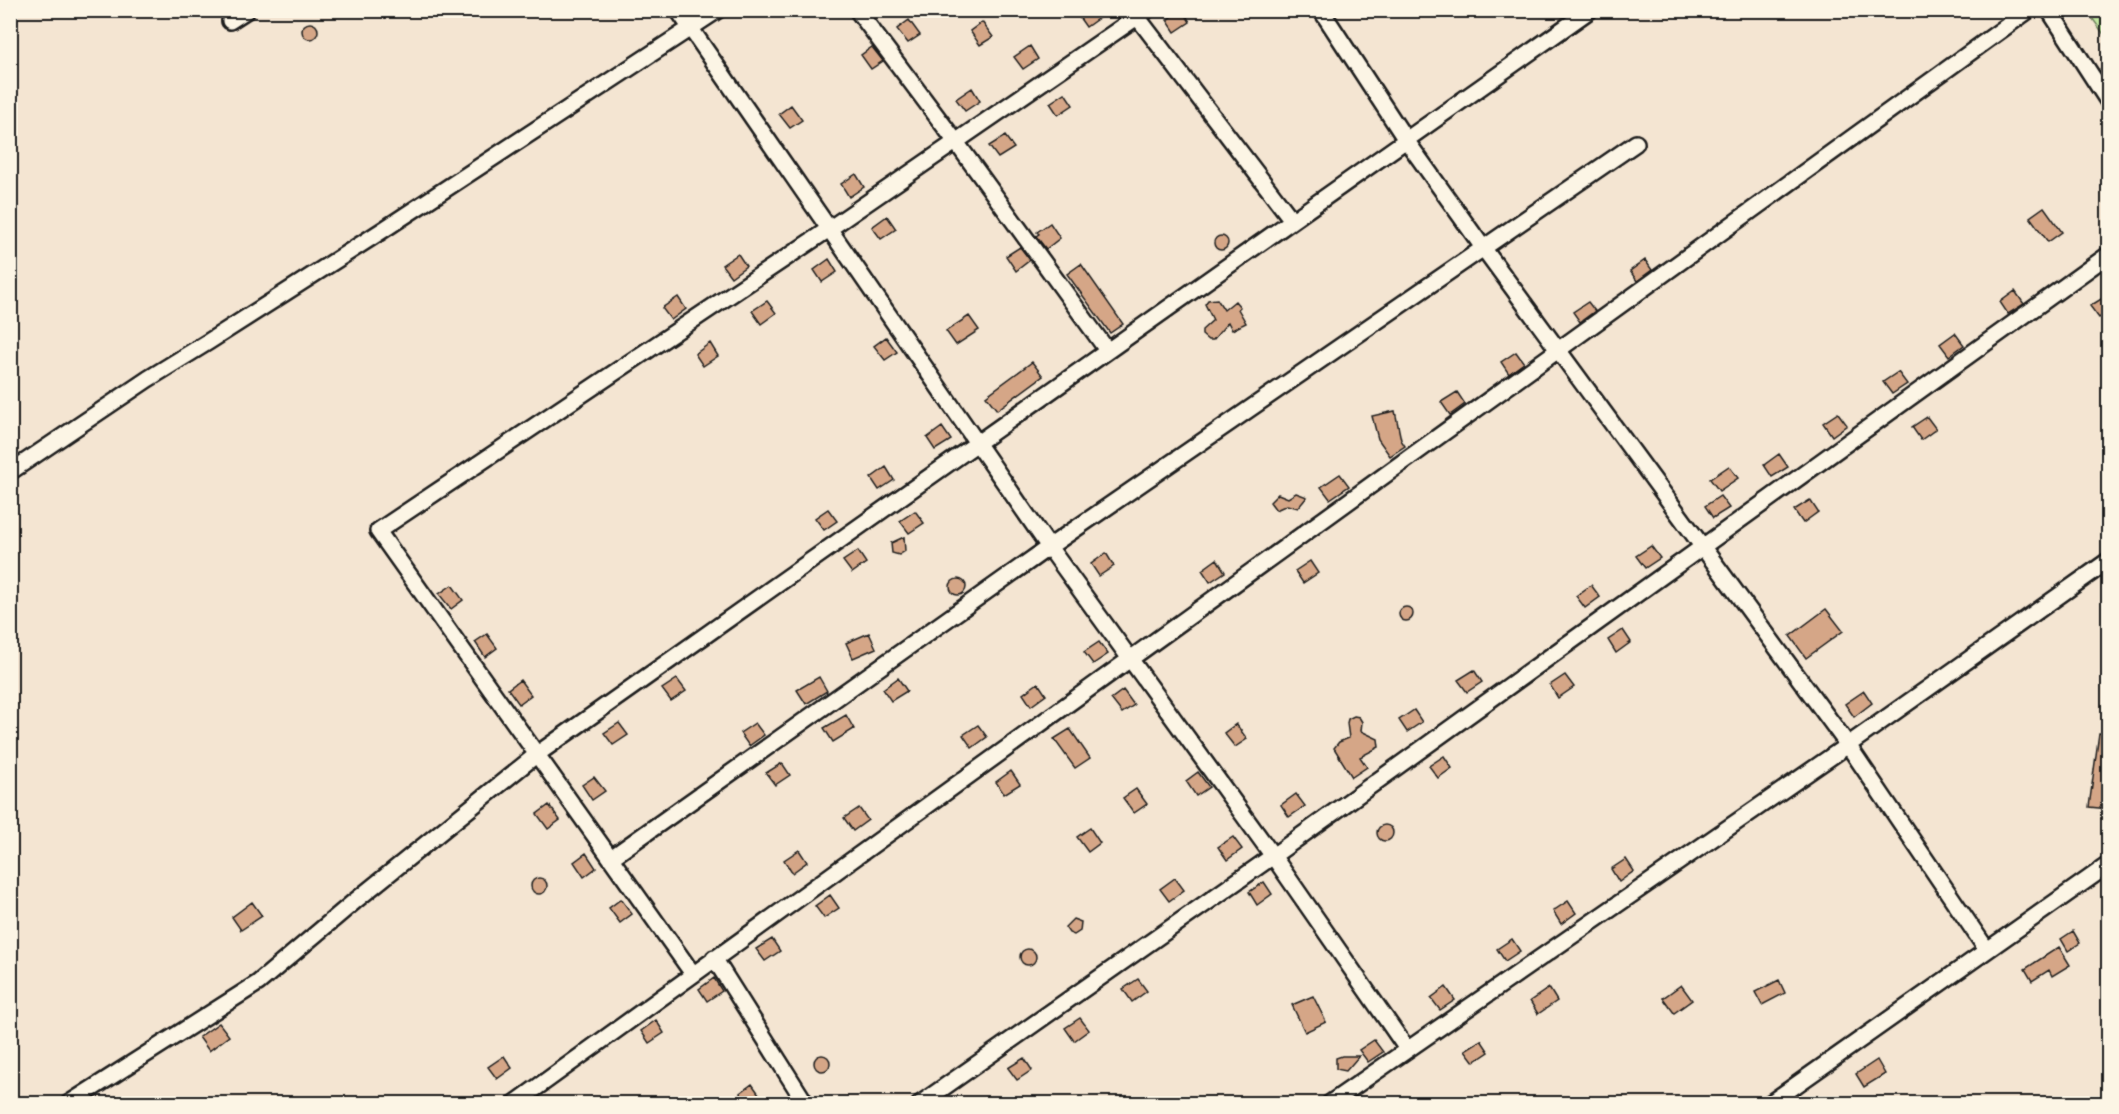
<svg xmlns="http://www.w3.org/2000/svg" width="2119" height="1114" font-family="'Playpen Sans',sans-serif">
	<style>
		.green { fill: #c1e6a0; stroke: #6e815e; stroke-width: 1.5 }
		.building { fill: #d5a687; stroke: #1c1c1c; stroke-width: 1.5 }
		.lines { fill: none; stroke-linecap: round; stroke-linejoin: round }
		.minor-casing { stroke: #1c1c1c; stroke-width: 20 }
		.minor { stroke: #fcf5e5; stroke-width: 15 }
	</style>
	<rect width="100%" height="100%" fill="#f4e5d2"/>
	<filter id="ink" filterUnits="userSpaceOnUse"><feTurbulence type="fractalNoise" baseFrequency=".0167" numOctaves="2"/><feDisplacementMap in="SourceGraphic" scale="12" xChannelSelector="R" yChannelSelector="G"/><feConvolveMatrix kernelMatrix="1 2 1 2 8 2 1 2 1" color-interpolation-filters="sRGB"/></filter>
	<g filter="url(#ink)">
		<path class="green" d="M2087 11H2108V40Z"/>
		<path class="building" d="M1074 10H1110L1086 27Z
			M1180 10H1183L1190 22 1175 32 1167 20Z
			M909 20 920 35 908 43 897 29Z
			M982 22 993 37 980 45 970 31Z
			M302 31a8 8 0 1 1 16 0a8 8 0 1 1-16 0Z
			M1030 46 1038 59 1023 69 1014 57Z
			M872 47 883 61 871 69 861 55Z
			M972 88 980 101 965 111 956 99Z
			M1065 93 1073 105 1058 115 1050 103Z
			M791 105 802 120 790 128 779 114Z
			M1005 136 1014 148 998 158 989 146Z
			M856 174 864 187 849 197 841 184Z
			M2044 207 2062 232 2048 242 2030 217Z
			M887 216 896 229 881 239 872 227Z
			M1050 223 1060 238 1046 249 1036 236 1039 234 1037 232Z
			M1214 243a7 7 0 1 1 14 0a7 7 0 1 1-14 0Z
			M1020 247 1030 260 1016 271 1006 256Z
			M738 254 746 266 731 277 722 265Z
			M829 259 837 272 822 282 814 270Z
			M1645 260 1652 270 1637 281 1630 271Z
			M1081 264 1123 324 1110 333 1067 274Z
			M2015 291 2024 304 2008 314 2000 302Z
			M2109 294V312L2099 318 2090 306Z
			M678 297 686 309 671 320 662 308Z
			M1217 299 1224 310 1235 301 1240 307 1238 309 1246 323 1232 330 1228 322 1213 340H1208L1202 335V330L1213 320 1205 304 1208 300Z
			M767 301 776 313 761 324 752 311Z
			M1588 302 1595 311 1580 322 1573 312Z
			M969 316 979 330 956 345 946 331Z
			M1955 333 1964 345 1949 356 1940 344Z
			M886 337 897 352 885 360 874 346Z
			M710 343 718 356 703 366 695 354Z
			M1516 352 1524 363 1509 374 1501 362Z
			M1032 362 1043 376 997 410 986 396Z
			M1898 372 1907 384 1892 394 1883 382Z
			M1457 392 1465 404 1450 415 1441 402Z
			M1395 411 1401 440 1405 446 1390 456 1378 439 1372 416Z
			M1838 413 1847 425 1832 436 1823 423Z
			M1927 417 1936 429 1921 440 1912 427Z
			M942 427 951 440 935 450 927 438Z
			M1779 454 1788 467 1772 477 1764 465Z
			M1729 466 1738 478 1719 491 1710 479Z
			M886 467 894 480 879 490 871 478Z
			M1340 474 1349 486 1330 499 1321 487Z
			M1296 493 1307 497 1298 508 1287 505 1276 510 1270 502 1278 494 1288 498Z
			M1720 496 1729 508 1713 518 1705 506Z
			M1810 500 1818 512 1803 523 1794 510Z
			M828 509 837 521 824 530 815 518Z
			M915 511 924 523 909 533 900 521Z
			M904 537 905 551 899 555 892 553 891 543Z
			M1651 546 1660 558 1645 568 1636 556Z
			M858 551 866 563 852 573 843 561Z
			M1106 553 1114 566 1099 576 1091 564Z
			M1217 559 1225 572 1210 582 1202 570Z
			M1310 561 1318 573 1303 583 1295 571Z
			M950 587a8 8 0 1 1 16 0a8 8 0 1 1-16 0Z
			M452 585 463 600 451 609 439 594Z
			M1591 585 1600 597 1585 608 1576 596Z
			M1399 614a7 7 0 1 1 14 0a7 7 0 1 1-14 0Z
			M1826 609 1843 631 1806 658 1790 636Z
			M1623 630 1631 642 1616 653 1608 640Z
			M869 633 876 648 853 658 846 643Z
			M487 634 497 648 485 657 475 642Z
			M1099 642 1108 654 1093 664 1084 652Z
			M1474 670 1482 682 1467 692 1458 680Z
			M1565 675 1574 687 1558 698 1550 685Z
			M819 677 827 691 806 704 797 690Z
			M898 678 907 691 891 701 883 689Z
			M677 679 686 691 671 701 662 689Z
			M520 680 531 695 519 704 508 689Z
			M1038 683 1046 695 1031 706 1023 694Z
			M1123 690 1134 705 1122 713 1111 699Z
			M1864 691 1872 703 1854 717 1845 704Z
			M1414 710 1422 722 1407 732 1399 720Z
			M846 715 854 729 833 742 824 728Z
			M1354 716 1359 717 1362 722 1361 731 1378 739 1379 747 1360 757 1367 767 1352 777 1334 748 1339 742 1349 738 1347 723 1348 719Z
			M619 723 628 735 613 745 604 733Z
			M755 723 764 735 749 746 740 733Z
			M1236 724 1247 739 1235 747 1224 733Z
			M978 725 987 737 972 748 963 735Z
			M1070 729 1090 758 1075 768 1054 739Z
			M2099 733 2109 734V809L2089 807Z
			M1444 756 1452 768 1438 778 1429 766Z
			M782 763 790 775 775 785 766 773Z
			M1011 771 1020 784 1004 794 996 782Z
			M1198 772 1209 787 1196 796 1186 781Z
			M594 777 605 791 592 800 582 785Z
			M1136 789 1147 804 1134 813 1123 798Z
			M1296 794 1305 806 1289 817 1281 805Z
			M549 805 560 820 548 829 537 814Z
			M859 808 868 820 853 831 844 818Z
			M1377 833a8 8 0 1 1 16 0a8 8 0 1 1-16 0Z
			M1090 828 1100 843 1088 852 1077 837Z
			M1233 837 1242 849 1227 860 1218 847Z
			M799 850 807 862 792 873 784 860Z
			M586 853 596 868 584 877 574 862Z
			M1626 859 1634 871 1619 882 1611 869Z
			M1175 878 1184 890 1169 901 1160 889Z
			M531 886a8 8 0 1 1 16 0a8 8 0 1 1-16 0Z
			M1264 882 1272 894 1257 905 1249 892Z
			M830 895 839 908 824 918 815 906Z
			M621 899 632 914 620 923 609 908Z
			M1568 901 1576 913 1561 924 1553 911Z
			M252 902 262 916 241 930 232 917Z
			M1073 919 1081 922 1080 931 1074 935 1069 933 1065 927Z
			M2073 931 2080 943 2068 951 2061 939Z
			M772 939 780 951 765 961 756 949Z
			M1512 939 1520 951 1505 961 1497 949Z
			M2059 947 2070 965 2052 976 2049 970 2032 981 2025 969Z
			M1020 957a8 8 0 1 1 16 0a8 8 0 1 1-16 0Z
			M714 978 722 991 707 1001 699 989Z
			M1138 979 1147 991 1132 1002 1123 989Z
			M1779 980 1785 993 1762 1005 1755 992Z
			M1681 985 1692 1000 1674 1013 1663 998Z
			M1446 987 1455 1000 1440 1010 1431 998Z
			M1549 988 1557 1001 1538 1014 1530 1001Z
			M1313 996 1326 1022 1305 1032 1292 1005Z
			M1080 1018 1089 1030 1074 1041 1065 1028Z
			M656 1020 664 1033 649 1043 641 1031Z
			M219 1023 229 1036 209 1051 199 1037Z
			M1374 1040 1383 1052 1368 1062 1359 1050Z
			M1481 1040 1489 1052 1474 1062 1465 1050Z
			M814 1063a8 8 0 1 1 16 0a8 8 0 1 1-16 0Z
			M504 1056 512 1068 497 1079 488 1067Z
			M1342 1056H1359L1346 1071 1336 1069V1058Z
			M1024 1058 1032 1070 1017 1080 1008 1068Z
			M1877 1060 1885 1074 1864 1087 1856 1074Z
			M752 1084 766 1104H747L740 1093Z"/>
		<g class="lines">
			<defs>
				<path id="minor" d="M678 10 1049 547 1273 856 1407 1049
					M857 10 956 142 1107 350
					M1132 10 1292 220
					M1321 10 1406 140 1484 249 1848 745 1987 950
					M2049 10 2108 101
					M230 21 247 10
					M10 472 148 379 208 342 380 232 718 10
					M611 858 1049 547 1636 143
					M714 958 806 1104
					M693 974 378 531 829 229 1147 10
					M68 1104 258 983 355 901 536 755 1590 10
					M514 1104 2029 10
					M920 1104 1273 856 2108 255
					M1329 1104 1848 745 2108 561
					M1769 1104 2108 865"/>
			</defs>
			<use href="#minor" class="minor-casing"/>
			<use href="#minor" class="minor"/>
		</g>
	</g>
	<rect width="2119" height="1114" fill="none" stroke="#fcf5e5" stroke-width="36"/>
	<rect x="18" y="18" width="2083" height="1078" fill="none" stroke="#1c1c1c" stroke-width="2" filter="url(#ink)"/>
</svg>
